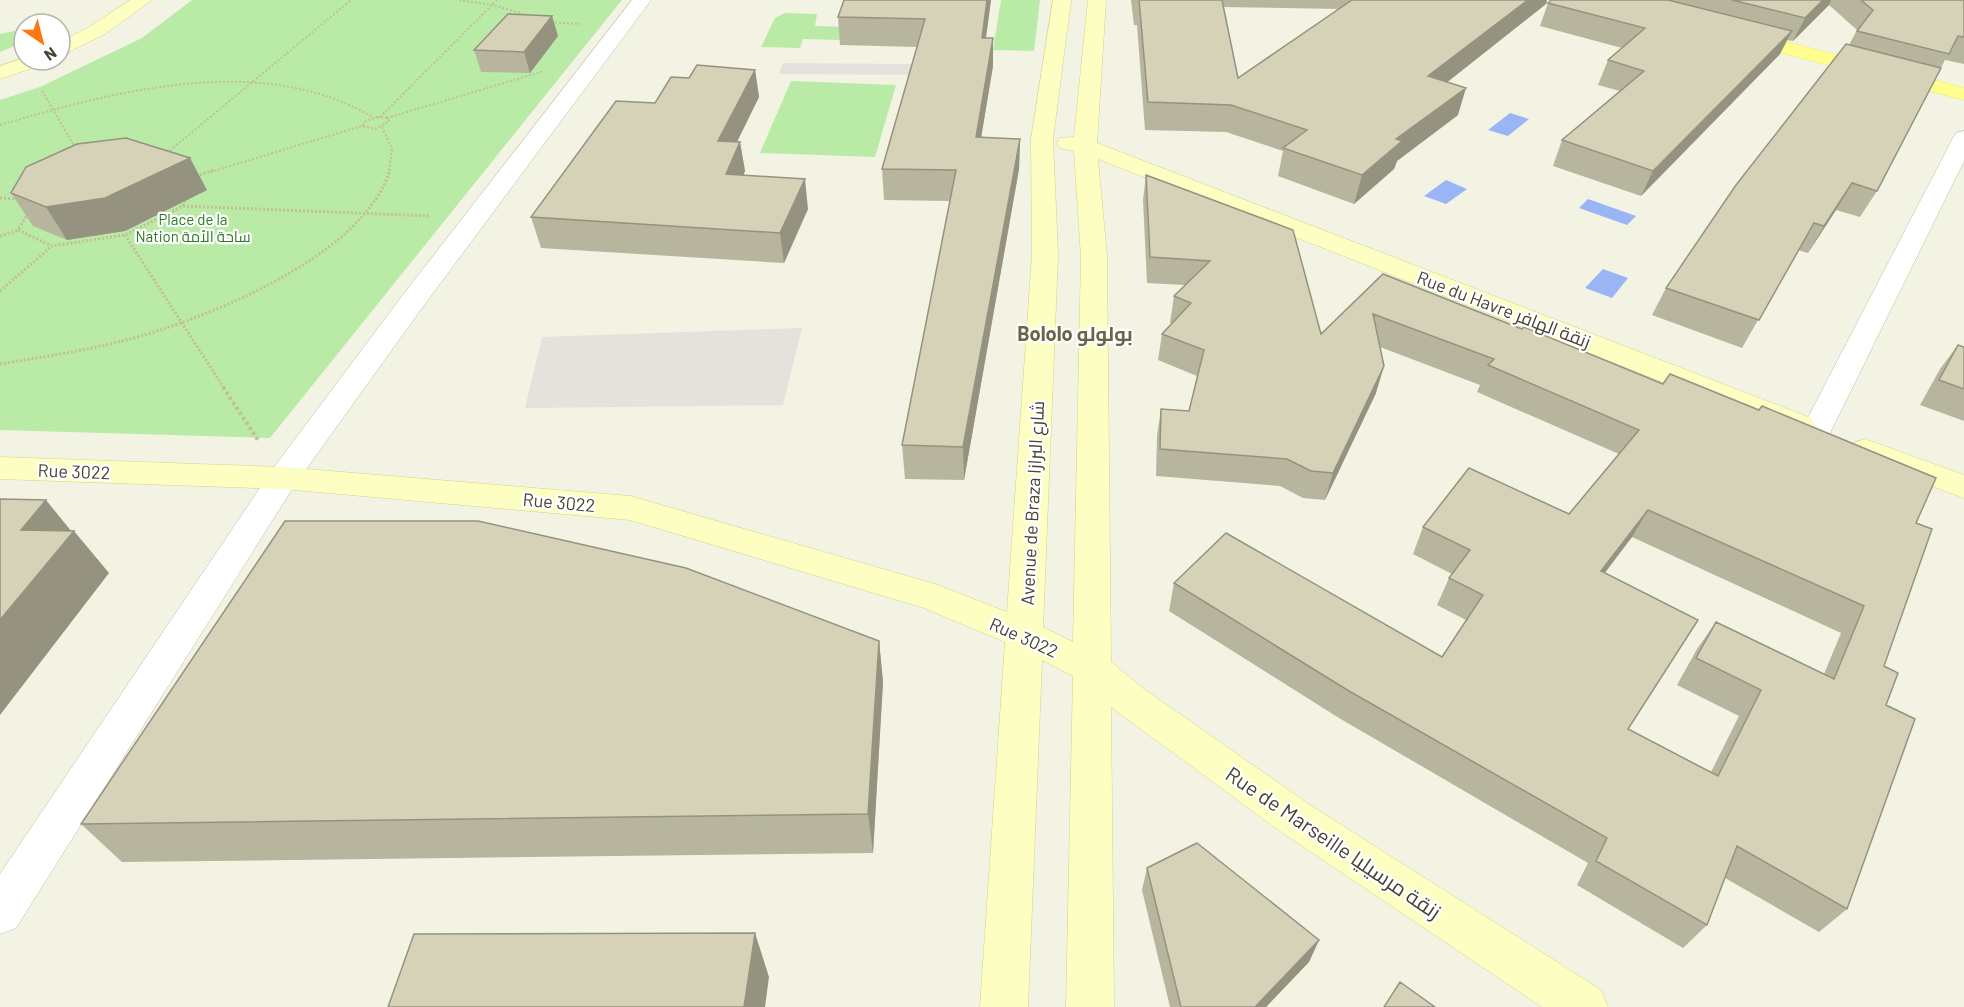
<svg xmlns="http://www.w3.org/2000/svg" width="1964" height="1007" font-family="Barlow,Cairo,sans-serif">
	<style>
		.green { fill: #b9eba7 }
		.parking { fill: #e3e2dc }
		.water { fill: #99b5f6 }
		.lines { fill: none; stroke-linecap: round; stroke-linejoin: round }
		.street-casing { stroke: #bfbda5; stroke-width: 1 }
		.secondary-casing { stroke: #d1d38c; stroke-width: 1 }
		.primary-casing { stroke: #edea57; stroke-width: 1 }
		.path-far2 { stroke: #c2bf95; stroke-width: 2; stroke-dasharray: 2 2; stroke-linecap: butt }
		.path-far1 { stroke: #c2bf95; stroke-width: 3; stroke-dasharray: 2 2; stroke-linecap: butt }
		.path { stroke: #c2bf95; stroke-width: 4; stroke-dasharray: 3 3; stroke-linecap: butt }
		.street { fill: #fff; fill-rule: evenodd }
		.secondary { fill: #fcffc1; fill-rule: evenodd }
		.primary { fill: #ffff90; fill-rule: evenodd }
		.wall { fill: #b7b59d; fill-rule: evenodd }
		.shaded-wall { fill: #959380 }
		.building { fill: #d5d2b7; stroke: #959380; stroke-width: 1.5; fill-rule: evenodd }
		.labels { text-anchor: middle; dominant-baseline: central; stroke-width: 4.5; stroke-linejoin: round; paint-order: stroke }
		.far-park-label { font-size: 15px; fill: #2a7b22; stroke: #fff }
		.street-label { font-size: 18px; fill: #454333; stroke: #fff }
		.neighbourhood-label { font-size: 20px; font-weight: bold; fill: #696549; stroke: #fff }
		.near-street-label { font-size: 21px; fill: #454333; stroke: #fff }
	</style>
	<rect width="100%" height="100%" fill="#f3f3e3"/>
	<path class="green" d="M192 0H622L270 438 0 430V100L40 87 142 38Z
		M1001 0H1040L1034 51 993 50Z
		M785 13 817 14 815 26 846 27 842 40 803 39 800 48 761 47 775 18Z
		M24 29V42L0 52V34Z
		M791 81 896 85 875 157 760 153Z"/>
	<path class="parking" d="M783 63 919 64 917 75 779 74Z
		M802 328 783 405 525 408 542 337Z"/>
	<path class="water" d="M1510 113 1529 119 1508 136 1488 130Z
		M1446 180 1467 189 1446 204 1424 196Z
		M1588 199 1636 216 1627 225 1579 208Z
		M1603 269 1628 278 1612 298 1585 288Z"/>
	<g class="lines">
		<defs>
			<path id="street" d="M632 0H651L419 312 294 486 16 928 0 934V874L272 470 399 300Z
				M1964 131V161L1831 431 1827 438 1816 441 1805 438 1801 431 1953 138 1956 133Z"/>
			<path id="secondary" d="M130 0H152L105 34 60 56V42L91 26Z
				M1053 0H1071L1053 139 1058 255 1043 627 1073 642 1081 257 1074 151 1060 148 1057 143 1060 138 1074 137 1088 0H1106L1097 143 1811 418 1815 425 1811 432 1800 435 1789 432 1098 159 1107 257 1111 662 1144 689 1310 805 1601 990 1608 1007H1542L1280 831 1111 707 1114 1007H1066L1073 676 1042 660 1028 1007H980L1005 642 924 608 630 520 283 489 0 479V457L283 467 630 496 935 584 1007 612 1032 255 1031 139Z
				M24 58V60H47L44 64 0 79V66Z
				M1865 439 1964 475V498L1854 457 1849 450 1854 443Z"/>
			<path id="primary" d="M1740 30 1964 88V100L1733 40 1730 36 1733 32Z"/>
		</defs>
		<use href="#street" class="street-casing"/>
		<use href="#secondary" class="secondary-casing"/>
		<use href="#primary" class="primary-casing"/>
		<path class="path-far2" d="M459 0 493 5 527 15
			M551 22 580 24
			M42 91 76 149
			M377 117 387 118 389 121 376 129 362 126 366 121Z
			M380 117 497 0
			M387 118 544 71
			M0 125C115 91 264 51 374 118
			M382 127 392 149 389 172
			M167 153 351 0
			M210 172 362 126"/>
		<path class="path-far1" d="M196 176 215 170
			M0 198 19 199
			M183 206 431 216
			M28 213 18 230 52 246 125 235 183 206 186 197
			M125 235 224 388
			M0 236 18 230
			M0 291 52 246
			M0 364C42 357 84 351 126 340 206 319 363 257 390 170"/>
		<path class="path" d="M223 387 258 440"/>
		<use href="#street" class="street"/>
		<use href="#secondary" class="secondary"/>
		<use href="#primary" class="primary"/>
	</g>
	<path class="wall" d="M844 0H991L986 38 993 66 981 138 1020 139 1019 169 964 480 905 479 902 445 950 201 884 200 882 169 917 47 840 45 838 17Z
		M1131 0H1547L1546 4 1447 82 1458 115 1397 161 1394 169 1354 204 1278 176 1283 151 1226 132 1145 130 1137 25H1134ZM1223 7 1339 9 1238 78Z
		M1551 0H1964V64L1945 60 1877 191 1860 217 1836 210 1808 253 1798 250 1742 348 1652 315 1666 288 1849 45 1857 30 1829 5 1793 41 1787 40 1780 54 1641 196 1553 166 1562 140 1620 91 1598 85 1608 60 1622 48 1540 26 1548 3Z
		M552 16 558 36 530 73 481 72 474 50Z
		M755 70 759 97 737 142H740L745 171 743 175 808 209 784 263 541 248 531 217 655 103 689 78Z
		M1146 175 1321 334 1383 274 1916 523 1884 666 1886 705 1847 909 1819 932 1725 878 1707 925 1683 948 1577 885 1588 863 1339 718 1169 611 1174 583 1442 657 1466 620 1437 605 1449 578 1452 574 1413 554 1423 527 1569 514 1619 454 1477 392 1480 385 1380 347 1376 393 1325 500 1303 498 1280 486 1156 476 1157 436 1161 409 1189 411 1197 376 1158 360 1162 334 1172 323H1170L1174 296 1185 285 1147 283 1143 200ZM1632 537 1841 633 1824 674 1716 622 1697 649 1677 685 1739 716 1711 772 1628 729 1605 573Z
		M207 190 125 231 67 240 33 226 11 193Z
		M1958 345 1964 347V421L1920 405 1940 369Z
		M879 641 883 682 873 853 122 862 81 824Z
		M1147 868 1319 940 1309 962 1266 1007H1170L1142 890Z"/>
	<path class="shaded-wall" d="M987 0H991L982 66V38Z
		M1528 0H1547L1546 4 1421 103 1428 76Z
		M1823 0H1831L1829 5 1793 41 1805 18Z
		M552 16 558 36 530 73 524 52Z
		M1792 31 1780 54 1641 196 1653 171Z
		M993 38V66L976 168V137Z
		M755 70 759 97 723 170 718 141Z
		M1466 88 1458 115 1397 161 1394 169 1354 204 1362 175 1396 139Z
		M1020 139 1019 169 964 480 963 447Z
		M740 142 745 171 731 204 726 174Z
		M190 158 207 190 125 231 67 240 46 207Z
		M805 179 808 209 784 263 780 233Z
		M1852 183 1836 210 1808 253 1824 226Z
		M1384 366 1376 393 1325 500 1333 473Z
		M46 500 72 532 74 531 109 573 0 715V620L21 530Z
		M1648 510 1632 537 1585 598 1601 571Z
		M879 641 883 682 873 853 868 814Z
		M755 933 769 977 765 1007H744Z
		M1319 940 1309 962 1266 1007H1255Z"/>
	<path class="building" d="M844 0H987L982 38H993L976 137 1020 139 963 447 902 445 956 170 882 169 925 19 838 17Z
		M1139 0H1222L1238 78 1352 0H1528L1428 76 1466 88 1396 139 1402 141 1362 175 1283 148 1307 130 1231 105 1148 102Z
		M1551 0H1668L1792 31 1653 171 1562 140 1644 71 1608 60 1645 28 1548 3Z
		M1732 0H1823L1805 18Z
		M1861 0H1964V37L1958 36 1949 54 1857 31 1873 10Z
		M508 14 552 16 524 52 474 50Z
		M1846 44 1941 68 1877 191 1852 183 1824 226 1814 223 1759 320 1666 288 1736 185Z
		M697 65 755 70 718 141 740 142 726 174 805 179 780 233 531 217 616 101 655 103 671 77 689 78Z
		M126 138 190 158 105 198 46 207 11 193 26 167 77 144Z
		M1146 175 1293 230 1321 334 1383 274 1522 329 1524 327 1663 384 1670 374 1759 410 1762 406 1936 478 1916 523 1932 529 1884 666 1898 673 1886 705 1915 719 1847 909 1737 846 1707 925 1596 861 1607 838 1349 691 1174 583 1226 533 1442 657 1483 595 1449 578 1470 550 1423 527 1469 468 1569 514 1639 430 1488 365 1494 359 1373 314 1384 366 1333 473 1311 471 1287 459 1160 449 1161 409 1189 411 1204 350 1162 334 1191 303 1174 296 1210 261 1150 257ZM1648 510 1864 606 1834 679 1716 622 1696 658 1761 690 1718 776 1628 729 1698 620 1601 571Z
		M1958 345 1964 347V389L1939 380Z
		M0 499 46 500 21 530 74 531 0 620Z
		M285 521H478L686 568 879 641 868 814 81 824Z
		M1197 843 1319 940 1255 1007H1181L1147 868Z
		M755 933 744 1007H388L414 934Z
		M1400 982 1435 1007H1384Z"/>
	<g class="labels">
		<g class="far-park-label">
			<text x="193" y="219">Place de la<tspan x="193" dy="17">Nation ساحة الأمة</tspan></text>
		</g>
		<g class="street-label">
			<text transform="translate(1504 309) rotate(21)">Rue du Havre زنقة الهافر</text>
			<text transform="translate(74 471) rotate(2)">Rue 3022</text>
			<text transform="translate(559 502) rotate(5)">Rue 3022</text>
			<text transform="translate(1032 503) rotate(-87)">Avenue de Braza شارع البرازا</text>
			<text transform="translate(1024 637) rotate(24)">Rue 3022</text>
		</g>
		<g class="neighbourhood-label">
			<text x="1075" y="333">Bololo بولولو</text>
		</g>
		<g class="near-street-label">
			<text transform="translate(1334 842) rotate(34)">Rue de Marseille زنقة مرسيليا</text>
		</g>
	</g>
	<g transform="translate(42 42) rotate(145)"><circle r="28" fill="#ffffff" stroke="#b5b4ad" stroke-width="1.5"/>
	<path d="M0-4.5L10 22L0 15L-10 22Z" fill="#ff770e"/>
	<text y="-9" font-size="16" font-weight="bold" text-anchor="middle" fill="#454333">N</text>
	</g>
</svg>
